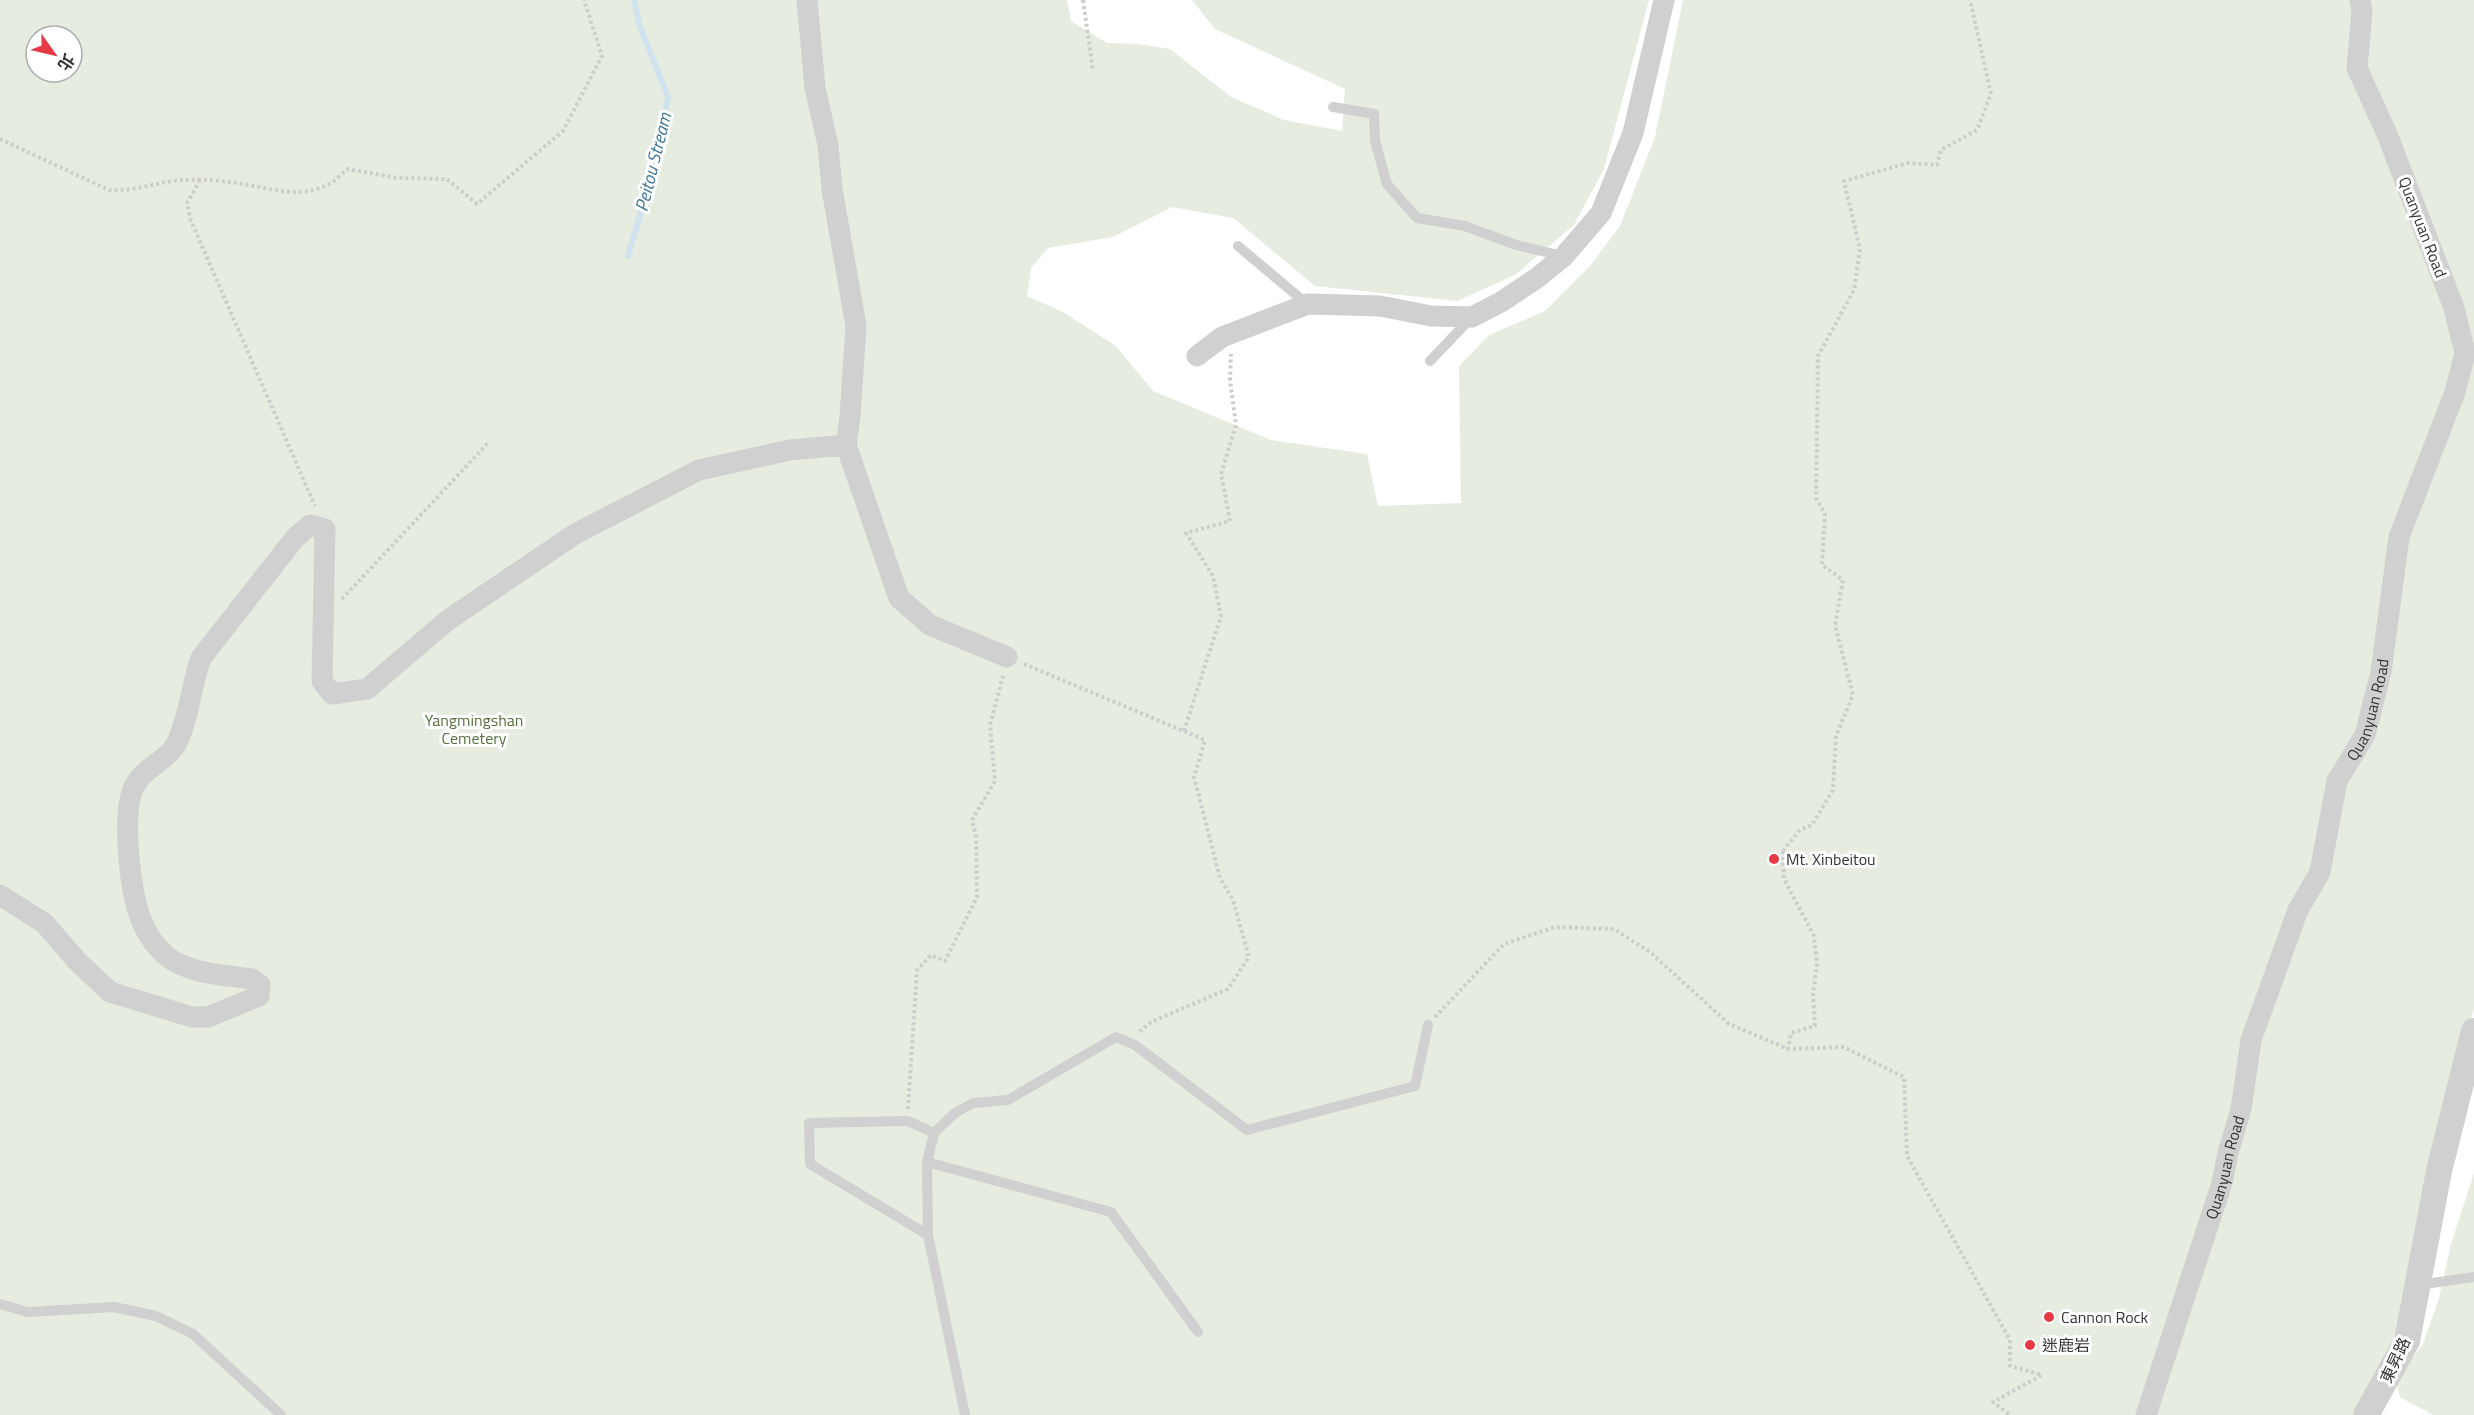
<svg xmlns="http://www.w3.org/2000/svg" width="2474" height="1415" font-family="'Titillium Web','Noto Sans TC',sans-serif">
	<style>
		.green { fill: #e6ecdf; fill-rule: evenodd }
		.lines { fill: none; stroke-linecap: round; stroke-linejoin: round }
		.stream { stroke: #cfe2ee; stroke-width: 6 }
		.path { stroke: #cdcdcd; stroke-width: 4; stroke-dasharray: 3 3; stroke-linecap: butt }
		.service { stroke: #d0d0d0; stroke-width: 10 }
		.minor { stroke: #d0d0d0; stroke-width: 21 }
		.tertiary { stroke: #d0d0d0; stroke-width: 26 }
		.poi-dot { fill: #e63946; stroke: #fff; stroke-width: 2 }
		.labels { text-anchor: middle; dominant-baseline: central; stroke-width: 6; stroke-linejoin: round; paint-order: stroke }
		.street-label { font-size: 16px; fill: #333; stroke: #fff }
		.park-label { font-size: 16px; fill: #56703f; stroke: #fff }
		.poi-label { font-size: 16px; fill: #333; stroke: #fff; text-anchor: start }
		.water-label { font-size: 18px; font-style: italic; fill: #3f7597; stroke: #fff }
	</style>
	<rect width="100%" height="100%" fill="#fff"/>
	<path class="green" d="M0 0H1067L1071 21 1107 43 1138 44 1170 49 1231 97 1284 120 1342 131 1345 89 1215 29 1192 0H1649L1604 169 1574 225 1515 275 1457 301 1315 286 1233 218 1172 207 1113 237 1048 248 1031 268 1027 296 1063 312 1116 346 1153 391 1271 440 1367 454 1378 506 1461 503 1459 366 1489 335 1545 311 1590 266 1620 226 1655 137 1683 0H2474V1008L2432 1173 2398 1342 2358 1415H0ZM36 36H72V72H36Z
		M2474 1173V1415H2433L2400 1397 2395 1381 2423 1344 2439 1298 2451 1244Z"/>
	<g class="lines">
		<path class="stream" d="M628 256 657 158 668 97 640 27 634 0"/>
		<path class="path" d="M1083 0 1093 71
			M0 139 109 190C136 192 161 180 187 180 205 179 225 181 243 184 272 189 301 199 329 184 335 181 341 174 347 169L398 178 447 179 477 204 563 131 602 56 584 0
			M200 180 187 203 191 221 315 506
			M342 599 489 442
			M1024 664 1205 740 1194 777 1220 878 1233 900 1249 957 1228 989 1151 1022 1138 1033
			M1184 731 1221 616 1213 576 1186 533 1230 521 1221 474 1236 425 1230 380 1231 354
			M1783 851 1800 830 1812 825 1833 790 1836 736 1853 695 1835 625 1843 580 1822 565 1825 514 1816 498 1818 356 1854 290 1860 249 1844 181 1908 163 1937 165 1941 150 1977 130 1991 94 1970 0
			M1783 851 1784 879 1814 936 1817 963 1813 994 1815 1026 1791 1033 1788 1049
			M1435 1017 1504 944 1555 927 1614 929 1650 952 1729 1024 1788 1049 1844 1047 1904 1077 1907 1156 2010 1340V1366L2042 1375 1993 1402 2010 1415
			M908 1109 917 970 931 955 945 961 977 897 976 836 972 820 995 781 990 725 1003 676"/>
		<path class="service" d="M1333 107 1374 114 1375 141 1387 184 1417 218 1465 226 1516 245 1563 256
			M1238 246 1307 304
			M1430 361 1472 317
			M927 1162 1111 1212 1198 1332
			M928 1235 810 1164 809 1123 908 1121 934 1133
			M2418 1285 2474 1277
			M0 1304 28 1312 114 1307 156 1316 193 1334 281 1415
			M965 1415 928 1235 927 1162 934 1133 955 1113 973 1103 1008 1100 1116 1037 1135 1045 1247 1130 1415 1086 1428 1025"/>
		<g class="minor">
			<path d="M807 0 815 88 828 145 832 189 856 326 850 417 846 445"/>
			<path d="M1197 356 1222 337 1308 304 1380 306 1431 316 1472 317 1501 302 1537 278 1564 256 1601 213 1633 133 1664 0"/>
			<path d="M0 895 44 923 78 962 110 992 192 1017H208L259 996 260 985 252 979C226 975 191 974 169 958 157 949 148 936 142 922 130 895 121 814 134 787 143 768 165 762 175 746 187 727 192 682 201 658L295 538 310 525 325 529 322 681 332 694 367 689 448 620 575 534 699 470 790 450 846 445 899 598 930 625 1007 657"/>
			<path id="s1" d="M2146 1415 2222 1183 2228 1153 2241 1109 2251 1040 2298 910 2320 872 2337 781 2365 735 2381 672 2399 537 2455 392 2465 353 2454 308 2387 134 2357 68 2362 11 2360 0"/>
		</g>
		<path class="tertiary" d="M2366 1415 2407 1341 2439 1171 2474 1031"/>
	</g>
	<g class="poi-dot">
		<circle cx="1774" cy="859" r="6"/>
		<circle cx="2049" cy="1317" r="6"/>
		<circle cx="2030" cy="1345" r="6"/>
	</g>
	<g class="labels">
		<g class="street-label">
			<text transform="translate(2423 227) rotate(69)">Quanyuan Road</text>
			<text stroke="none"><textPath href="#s1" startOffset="744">Quanyuan Road</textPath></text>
			<text stroke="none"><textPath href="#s1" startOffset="260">Quanyuan Road</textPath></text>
			<text transform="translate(2395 1360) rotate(-65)">東昇路</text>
		</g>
		<g class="park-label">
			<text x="474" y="720">Yangmingshan<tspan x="474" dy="18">Cemetery</tspan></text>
		</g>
		<g class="poi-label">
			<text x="1786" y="859">Mt. Xinbeitou</text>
			<text x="2061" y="1317">Cannon Rock</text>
			<text x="2042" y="1345">迷鹿岩</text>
		</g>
		<g class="water-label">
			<text transform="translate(653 162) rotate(-76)">Peitou Stream</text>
		</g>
	</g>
	<g transform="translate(54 54) rotate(124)"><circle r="28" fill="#ffffff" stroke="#adadad" stroke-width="1.5"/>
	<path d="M0-4.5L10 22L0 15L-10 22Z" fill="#e63946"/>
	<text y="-9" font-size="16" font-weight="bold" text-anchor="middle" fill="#333333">北</text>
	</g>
</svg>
